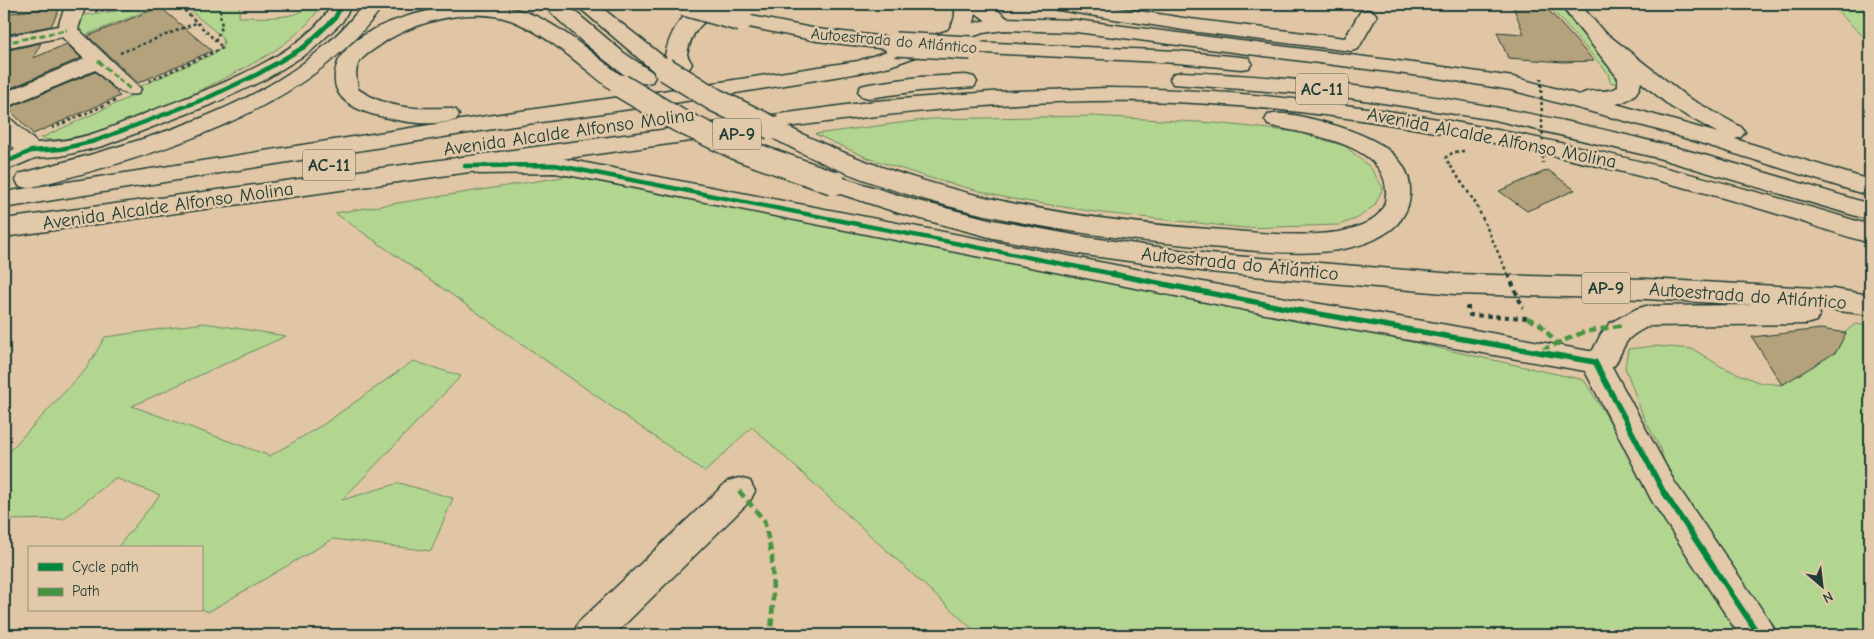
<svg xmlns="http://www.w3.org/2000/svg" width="1874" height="639" font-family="'Comic Neue',sans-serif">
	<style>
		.green { fill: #b2d58f; stroke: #688962 }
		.building { fill: #b4a27b; stroke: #1f3d34 }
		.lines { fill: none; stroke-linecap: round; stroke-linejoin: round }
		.minor-casing { stroke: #1f3d34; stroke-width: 3 }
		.major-casing { stroke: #1f3d34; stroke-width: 3 }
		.highway-casing { stroke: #1f3d34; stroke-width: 3 }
		.path-far1 { stroke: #1f3d34; stroke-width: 2.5; stroke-dasharray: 3 3; stroke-linecap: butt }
		.path { stroke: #1f3d34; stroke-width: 4; stroke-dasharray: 4.5 4.5; stroke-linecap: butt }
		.minor { fill: #e2c9aa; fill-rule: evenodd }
		.major { fill: #e2c9aa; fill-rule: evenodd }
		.highway { fill: #e2c9aa; fill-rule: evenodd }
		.highway-bridge-casing { stroke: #1f3d34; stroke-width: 26; stroke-linecap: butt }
		.path-bridge-far1 { stroke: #1f3d34; stroke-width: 2.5; stroke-dasharray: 3 3; stroke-linecap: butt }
		.path-bridge { stroke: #1f3d34; stroke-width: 4; stroke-dasharray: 4.5 4.5; stroke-linecap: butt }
		.highway-bridge { stroke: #e2c9aa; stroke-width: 23 }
		.quiet-far1 { stroke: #479441; stroke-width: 3; stroke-dasharray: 6 3; stroke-linecap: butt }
		.quiet { stroke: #479441; stroke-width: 4.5; stroke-dasharray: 8 4.5; stroke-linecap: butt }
		.cycleway-far1-casing { stroke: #e2c9aa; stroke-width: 7 }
		.cycleway-casing { stroke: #e2c9aa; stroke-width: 9 }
		.cycleway-far1 { stroke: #00873e; stroke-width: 4.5 }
		.cycleway { stroke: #00873e; stroke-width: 5.5 }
		.labels { text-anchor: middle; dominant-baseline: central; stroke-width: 5; stroke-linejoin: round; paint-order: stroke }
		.far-street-label { font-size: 16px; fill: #1f3d34; stroke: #e2c9aa }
		.shield { fill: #e2c9aa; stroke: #5a6757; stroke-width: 1 }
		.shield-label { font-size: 18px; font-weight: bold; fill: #1f3d34 }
		.street-label { font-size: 19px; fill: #1f3d34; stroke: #e2c9aa }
	</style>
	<rect width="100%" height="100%" fill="#e0c6a4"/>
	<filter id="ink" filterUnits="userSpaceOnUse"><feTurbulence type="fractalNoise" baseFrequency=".02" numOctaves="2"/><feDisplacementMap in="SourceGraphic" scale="10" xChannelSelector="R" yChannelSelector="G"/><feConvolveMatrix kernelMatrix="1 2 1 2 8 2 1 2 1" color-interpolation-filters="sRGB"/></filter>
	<g filter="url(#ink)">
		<path class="green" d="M182 4H240L239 17C258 17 300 21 310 4H322C311 23 295 36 277 49 243 73 77 153 41 138L130 97 141 86 213 54 221 48 224 43 222 37Z
			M1547 4H1557L1615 73 1618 84 1610 82 1608 73Z
			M1830 4H1859L1870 15V43Z
			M161 5 86 35 74 25 78 18 85 15Z
			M1091 116 1215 123 1297 132 1345 146 1371 168 1383 188 1375 205 1358 218 1339 225 1245 228 1102 213 1006 198 930 178 868 158 815 134 931 119Z
			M569 176 1316 321 1584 380 1742 635H979L752 427 705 472 335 213Z
			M204 323 286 336 132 406 270 456 324 424 413 361 461 376 342 500 399 483 453 498 431 551 333 539 208 612 201 608V548H117L160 495 115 478 64 519 4 520V457L86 369 105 337Z
			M1855 324 1870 326V635H1765L1703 542 1667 469 1659 446 1643 416 1625 367 1628 349 1655 346 1693 349 1720 366 1758 382 1782 385Z"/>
		<path class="building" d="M1512 4H1543L1594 61 1563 62 1508 58 1497 32 1524 34Z
			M61 6 51 26 4 35V14Z
			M160 7 212 51 138 83 88 36Z
			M41 43 33 58 67 44 81 58 4 91V51Z
			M95 72 118 92 116 93 120 96 33 134 8 108Z
			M1548 170 1575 190 1527 211 1499 191Z
			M1821 329 1846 333 1836 352 1782 385 1752 337Z"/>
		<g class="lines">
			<defs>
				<path id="minor" d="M66 4H86L78 29 141 89 138 94C120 98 108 81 95 70L4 108V93L84 59 62 37 4 49V37L58 26Z
					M332 4H352L342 22 311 51 266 79 215 103 103 146 61 156 35 158 4 171V154L15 149 4 138V118L12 120 37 143C54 142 72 140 89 135 109 129 129 120 149 112 202 92 306 56 332 4Z
					M953 4H990L1014 24 1011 28C996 32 987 21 976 13L974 23 963 38 956 40 949 38 946 34C953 23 958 17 953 4Z
					M1048 4H1094L1190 19 1345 38 1360 12 1367 10 1374 12 1377 16 1358 49 1351 51 1190 31 1058 10 1051 8Z
					M555 157 1296 300 1447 325 1605 354 1674 481 1771 623 1777 635H1739L1652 501 1585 371 1296 320 595 180 555 173 479 174 471 171 467 166 471 161 479 158Z
					M739 478 750 481 755 491 750 501 614 635H573L578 623 728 481Z"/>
				<path id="major" d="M1560 4H1580L1602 30 1687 97 1741 127 1745 132 1741 137 1735 139 1870 180V196L1662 131 1511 90 1444 79 1076 32 1004 30 983 33 890 66 859 73 649 107 641 105 638 100 641 95 649 93 858 61 949 30 982 21 1004 18 1076 20 1444 67 1513 77 1580 95C1592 87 1604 95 1618 87V78ZM1641 82 1671 107 1718 133 1616 104C1628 101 1639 95 1641 82Z"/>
				<path id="highway" d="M364 4H384C309 112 150 157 28 188L19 186 16 180 19 174C117 148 245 116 322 48 338 35 351 20 364 4Z
					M481 4C496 6 511 7 526 12 562 25 598 59 629 81L632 86 629 91 621 93 613 91C582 67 550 36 513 21 472 5 410 22 376 48 370 52 362 57 359 63 354 70 357 81 358 89 388 109 413 109 448 108L456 110 459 115 456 120C433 126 406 123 384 117 365 113 337 104 335 82 330 25 440 5 481 4Z
					M544 4H566L624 53 652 72 655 77 652 82C646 83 642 84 637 82 619 74 555 20 544 4Z
					M575 4H597L669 61 665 55C674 17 693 1 732 4 729 9 724 10 719 13 699 23 691 33 687 55L692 64 689 69 681 70 676 69 673 74 665 75 657 74Z
					M741 14 817 29 895 38 902 40 905 44 902 48 895 50 817 41 734 24 731 20 734 16Z
					M971 42 1178 51 1241 57 1249 58 1252 63 1249 68 1241 69 1178 63 964 52 960 48 964 44Z
					M1181 72C1333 78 1482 100 1630 136 1711 155 1790 180 1870 204V220L1658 158 1495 120 1337 96 1173 84 1170 79 1173 74Z
					M966 75 974 77 977 82 974 87 919 91 869 98 861 96 858 91 861 86 869 84 919 77Z
					M1108 88C1368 90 1622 150 1870 225V243C1840 235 1810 224 1781 215 1726 198 1671 183 1615 170 1462 133 1304 105 1146 101 1026 99 907 111 788 127 919 193 1064 219 1209 229 1251 232 1295 238 1338 232 1354 229 1381 221 1385 202 1397 143 1307 135 1268 125L1265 120 1268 115C1284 111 1304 117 1320 121 1355 131 1414 148 1410 195 1409 209 1401 223 1389 231 1345 262 1272 252 1222 248 1082 237 922 214 796 150 786 144 771 139 762 131L4 237V219L876 101 991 92Z
					M649 93 657 95 660 100 657 105 487 130 4 208V192L487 116Z
					M834 175 914 200 993 220 1085 237 1209 254 1455 274 1646 279 1833 289 1870 295V315L1816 308 1820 314 1816 321 1806 324 1649 326C1623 339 1627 342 1615 365L1595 373 1585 370 1581 362 1585 354 1593 350 1601 334 1610 323 1636 309 1646 306 1753 305 1646 299 1455 294 1209 272 1085 255 993 238 899 213 825 189 822 183 825 177Z"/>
			</defs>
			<use href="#minor" class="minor-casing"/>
			<use href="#major" class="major-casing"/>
			<use href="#highway" class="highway-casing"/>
			<path class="path-far1" d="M13 4 11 5 23 4
				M95 11 151 4
				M215 41 222 27 219 4
				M120 53 196 23
				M149 81 223 48 178 4
				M52 128 115 101
				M1464 151 1454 152 1446 157V159L1476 204 1492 239"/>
			<path class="path" d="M1470 308H1467L1470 315 1527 318"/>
			<use href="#minor" class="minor"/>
			<use href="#major" class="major"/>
			<use href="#highway" class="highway"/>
			<defs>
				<path id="highway-bridge" d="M684 4 741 20
					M895 44 971 48
					M665 69 715 100 772 128
					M621 86 678 120 741 150 834 183"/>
			</defs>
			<use href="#highway-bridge" class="highway-bridge-casing"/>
			<path class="path-bridge-far1" d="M1541 78 1543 163
				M1492 239 1508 275"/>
			<path class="path-bridge" d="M1508 274 1523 308"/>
			<use href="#highway-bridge" class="highway-bridge"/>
			<path class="quiet-far1" d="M4 43 67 30
				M98 61 130 89"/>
			<path class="quiet" d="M1527 318 1540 324 1557 344
				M1542 350 1584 332 1624 325
				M739 491 764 520 772 556 773 597 771 635"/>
			<defs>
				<path id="cycleway-far1" d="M4 163 31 151 61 149 95 141 207 98 258 74 304 47 335 18 342 4
					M465 166 555 165 1119 275"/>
				<path id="cycleway" d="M1112 274 1296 310 1595 362 1663 491 1759 635"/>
			</defs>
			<use href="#cycleway-far1" class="cycleway-far1-casing"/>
			<use href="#cycleway" class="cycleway-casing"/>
			<use href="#cycleway-far1" class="cycleway-far1"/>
			<use href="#cycleway" class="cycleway"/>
		</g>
	</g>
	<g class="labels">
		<g class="far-street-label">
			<text transform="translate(894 41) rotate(5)">Autoestrada do Atlántico</text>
		</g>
		<g class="shield">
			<rect x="1296" y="73.5" width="52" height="31" rx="4"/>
			<rect x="713" y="118.5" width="48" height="31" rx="4"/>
			<rect x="303" y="149.5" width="52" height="31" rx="4"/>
			<rect x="1582" y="272.5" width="48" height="31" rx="4"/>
		</g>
		<g class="shield-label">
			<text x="1322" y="89">AC-11</text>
			<text x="737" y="134">AP-9</text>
			<text x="329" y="165">AC-11</text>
			<text x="1606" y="288">AP-9</text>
		</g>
		<g class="street-label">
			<text transform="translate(569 132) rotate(-8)">Avenida Alcalde Alfonso Molina</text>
			<text transform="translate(1492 138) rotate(11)">Avenida Alcalde Alfonso Molina</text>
			<text transform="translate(168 206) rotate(-8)">Avenida Alcalde Alfonso Molina</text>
			<text transform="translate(1240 264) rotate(6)">Autoestrada do Atlántico</text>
			<text transform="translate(1748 296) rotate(4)">Autoestrada do Atlántico</text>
		</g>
	</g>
	<rect width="1874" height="639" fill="none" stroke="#e2c9aa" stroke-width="20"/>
	<rect x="10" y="10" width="1854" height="619" fill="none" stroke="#1f3d34" stroke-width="2" filter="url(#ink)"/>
	<rect x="28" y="546" width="175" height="65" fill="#e2c9aa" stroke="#94917b"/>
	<rect x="38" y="563" width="25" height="8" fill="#00873e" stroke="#94917b"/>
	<text x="72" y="572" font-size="15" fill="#1f3d34">Cycle path</text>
	<rect x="38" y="588" width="25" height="8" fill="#479441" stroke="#94917b"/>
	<text x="72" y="596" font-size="15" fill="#1f3d34">Path</text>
	<g transform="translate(1822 586) rotate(152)" stroke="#e2c9aa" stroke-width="4" paint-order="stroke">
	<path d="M0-4L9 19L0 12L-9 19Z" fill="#1f3d34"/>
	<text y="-8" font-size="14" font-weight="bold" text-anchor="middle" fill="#1f3d34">N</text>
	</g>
</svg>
